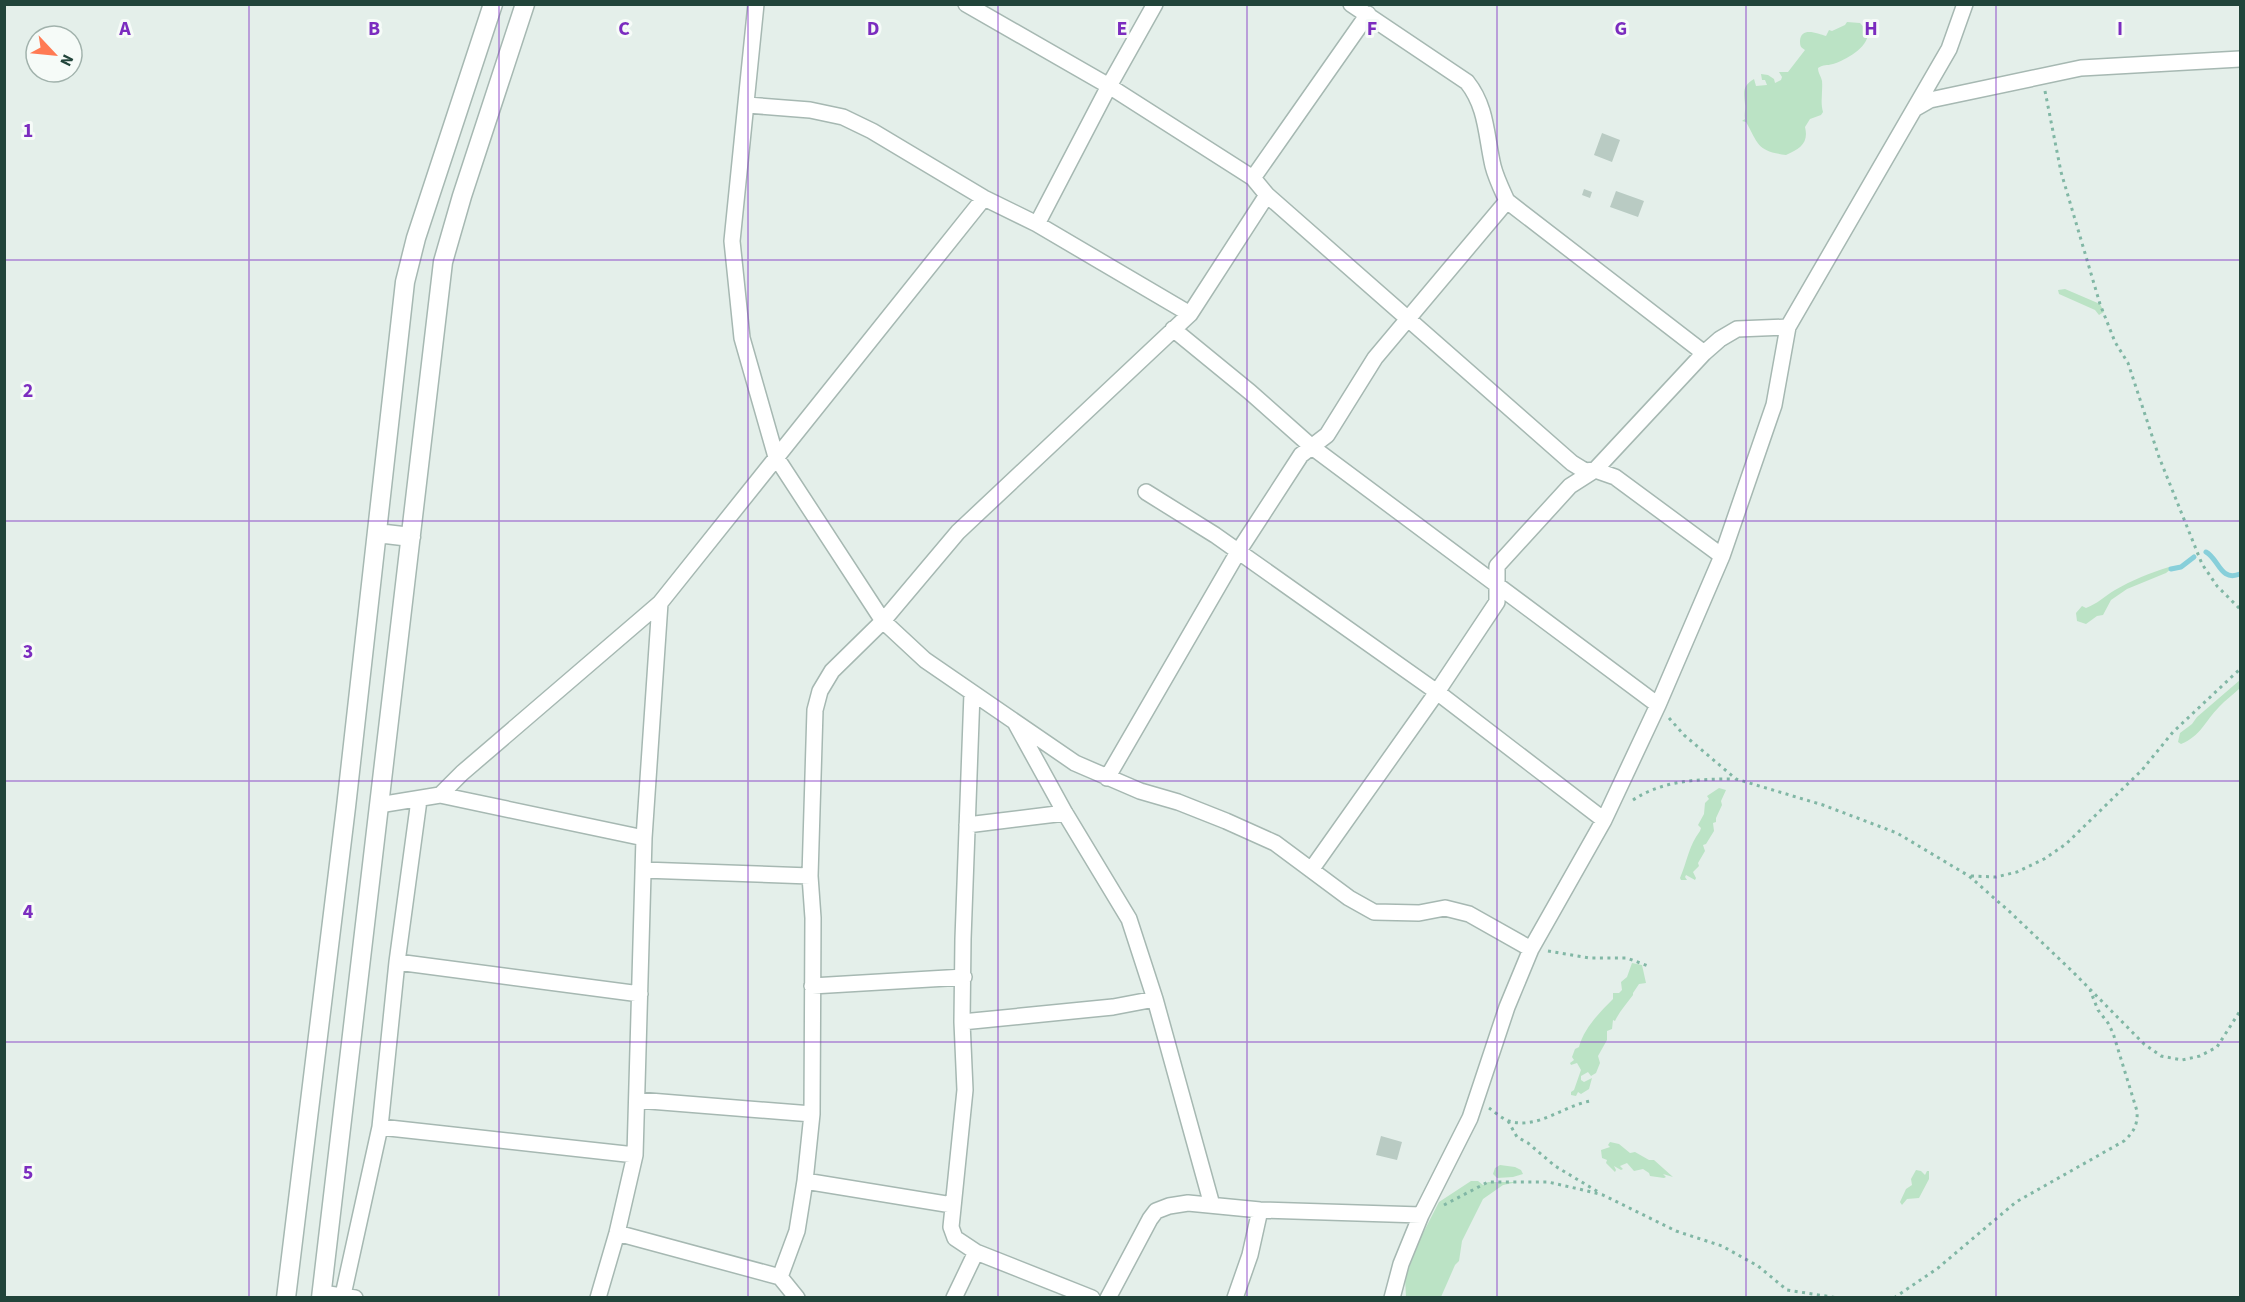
<svg xmlns="http://www.w3.org/2000/svg" width="2245" height="1302" font-family="'Source Sans 3',sans-serif">
	<style>
		.green { fill: #bbe3c5 }
		.lines { fill: none; stroke-linecap: round; stroke-linejoin: round }
		.stream { stroke: #87cfda; stroke-width: 5 }
		.building { fill: #b9cbc3 }
		.minor-casing { stroke: #a6b8b2; stroke-width: 18 }
		.tertiary-casing { stroke: #a6b8b2; stroke-width: 21 }
		.path { stroke: #81b7a5; stroke-width: 3; stroke-dasharray: 3 4.5; stroke-linecap: butt }
		.minor { stroke: #fff; stroke-width: 15 }
		.tertiary { stroke: #fff; stroke-width: 18 }
		.grid { fill: none; stroke: #7b2cbf; stroke-width: 1.5; stroke-opacity: 0.55 }
		.grid-label { font-size: 20px; text-anchor: middle; font-weight: bold; fill: #7b2cbf; stroke: #f6fbf8; stroke-width: 6; stroke-linejoin: round; paint-order: stroke }
	</style>
	<rect width="100%" height="100%" fill="#e4efea"/>
	<path class="green" d="M1847 22 1860 23 1868 32C1869 47 1846 60 1833 64 1826 66 1824 64 1818 68 1818 73 1821 76 1822 81 1823 92 1820 102 1823 112L1821 115 1810 119 1805 127C1809 143 1800 149 1786 155 1757 151 1759 145 1746 122L1742 121 1745 119C1744 113 1746 109 1745 104 1744 92 1742 86 1754 79L1756 86 1767 85 1765 80H1762L1761 74 1768 75 1774 79 1775 83 1781 80 1782 77 1779 72H1788L1805 50C1801 47 1800 47 1800 41 1801 26 1818 34 1826 36L1829 30 1832 31 1845 25Z
		M2065 289 2100 304 2104 312 2099 315 2095 310 2059 294 2058 290Z
		M2169 567 2171 569 2166 573 2127 589 2111 600 2103 615 2097 616 2086 624 2077 621 2076 613 2082 606 2086 608C2097 604 2105 596 2115 590 2132 580 2150 573 2169 567Z
		M2240 680V688C2234 694 2225 700 2219 707 2205 721 2201 736 2181 744L2178 742 2180 733 2192 724 2197 717Z
		M1719 788 1726 790 1721 801 1722 805 1716 818V822L1713 823 1714 831 1706 844 1703 845 1705 851 1698 863 1699 866 1693 872 1696 878 1695 880 1686 875 1685 877 1687 880H1681L1680 878C1687 862 1689 845 1700 831L1701 828 1698 825 1704 814 1705 803 1709 799 1707 796Z
		M1632 963 1642 965 1646 983 1639 984 1633 993V995C1627 1003 1619 1012 1615 1021L1613 1020 1612 1029 1607 1031V1040L1598 1056 1600 1063 1596 1073 1591 1076 1588 1072 1581 1076V1080L1584 1082 1592 1078 1589 1089 1581 1094 1578 1092 1576 1096 1571 1095V1092L1574 1090 1581 1070 1577 1063 1571 1065 1570 1063 1574 1060 1572 1057 1575 1049 1579 1047C1584 1028 1600 1012 1613 999V993H1619L1622 990 1621 982 1627 977Z
		M1610 1142 1619 1144 1630 1153 1635 1152 1649 1160H1654L1673 1177 1663 1174 1666 1177 1664 1178 1650 1176 1649 1173 1643 1169 1634 1171 1627 1163 1620 1166 1623 1169 1621 1170 1614 1166 1616 1170 1615 1172 1606 1163 1607 1160 1602 1158 1601 1150 1610 1147 1608 1145Z
		M1500 1165 1515 1167 1521 1170 1523 1174 1513 1177 1497 1178 1493 1174 1495 1168Z
		M1916 1170 1921 1171 1925 1175 1927 1171H1929V1179L1919 1198 1907 1199 1902 1205 1900 1202 1906 1189 1912 1185 1911 1179Z
		M1471 1181H1478L1483 1185 1488 1182H1518L1503 1185 1483 1199 1462 1241 1459 1261 1455 1265 1441 1297H1406L1405 1278 1421 1237 1439 1202Z"/>
	<g class="lines">
		<path class="stream" d="M2206 552C2219 559 2220 582 2240 574
			M2171 569 2181 567 2194 557"/>
	</g>
	<path class="building" d="M1602 133 1620 140 1612 162 1594 155Z
		M1584 189 1592 192 1590 198 1582 195Z
		M1616 191 1644 201 1638 217 1610 207Z
		M1381 1136 1402 1142 1397 1160 1376 1155Z"/>
	<g class="lines">
		<defs>
			<path id="minor" d="M756 4 732 241 742 338 776 457 883 621 925 660 1075 763 1140 791 1178 802 1226 821 1275 843 1349 898 1374 912 1419 913 1445 908 1469 914 1531 949
				M966 4 1109 86 1253 178 1267 195 1572 463 1585 471 1595 470 1615 477 1722 556
				M1351 4 1467 82C1487 107 1486 136 1493 166 1496 178 1502 190 1507 201L1704 353
				M747 105 810 110 843 117 872 131 984 198 1037 224 1190 314
				M1916 108 1930 100 2081 68 2240 59
				M1253 178 1368 14
				M1037 224 1109 86 1155 4
				M1173 329 1250 392 1312 447 1658 705
				M1146 492 1215 535 1437 692 1604 820
				M660 603 984 198
				M972 693 963 939 962 1022 965 1090 951 1227 955 1238 976 1252 1092 1298
				M1107 778 1238 552 1301 455 1327 435 1375 358 1507 201
				M440 795 644 838
				M379 805 440 795 462 773 660 603 644 838 635 1155 617 1233 598 1298
				M967 825 1065 813
				M643 870 810 876
				M1311 870 1437 692 1497 602V566L1570 486 1595 470 1704 353 1720 339 1737 329 1788 327
				M397 962 640 994
				M812 986 964 977
				M1155 999 1212 1205
				M962 1022 1113 1007 1155 999 1129 919 1065 813 1016 724
				M637 1100 812 1114
				M380 1127 635 1155
				M805 1181 952 1205
				M617 1233 780 1277 797 1298
				M780 1277 797 1231 805 1181 812 1114 813 918 810 876 815 710 820 691 832 671 883 621 958 532 1190 314 1267 195
				M322 1293 355 1298
				M343 1295 380 1127 397 962 419 800
				M954 1298 976 1252
				M1108 1298 1150 1219 1156 1211 1169 1206 1188 1203 1260 1210 1421 1215
				M1235 1298 1250 1255 1260 1210
				M1392 1298 1401 1264 1421 1215 1470 1118 1507 1007 1531 949 1604 820 1658 705 1722 556 1774 405 1788 327 1949 49 1965 4"/>
			<path id="tertiary" d="M377 533 411 537
				M286 1298 346 807 405 282 416 238 493 4
				M321 1298 443 262 462 196 525 4"/>
		</defs>
		<use href="#minor" class="minor-casing"/>
		<use href="#tertiary" class="tertiary-casing"/>
		<path class="path" d="M2045 91 2061 172 2100 304 2115 342 2128 363 2159 457 2202 564 2217 586 2240 609
			M1669 718 1684 735 1736 779 1823 805 1897 833 1969 876 2010 912 2073 972 2144 1044 2161 1056 2182 1060 2200 1056 2217 1047 2240 1011
			M1633 800C1663 780 1699 779 1734 779
			M1971 876 1996 877 2017 872 2044 859 2066 844 2142 770 2173 732 2240 669
			M1548 951 1589 958H1627L1648 966
			M1489 1108C1495 1112 1502 1119 1509 1121 1537 1130 1563 1106 1590 1101
			M1508 1121 1517 1137 1528 1143 1555 1166 1600 1193
			M1444 1205 1488 1182H1548L1583 1190 1603 1195 1676 1231 1722 1246 1758 1266 1787 1290 1838 1298
			M1894 1298 1938 1268 2016 1202 2124 1141C2134 1132 2138 1124 2137 1111L2113 1033 2108 1023 2098 1010 2090 990"/>
		<use href="#minor" class="minor"/>
		<use href="#tertiary" class="tertiary"/>
	</g>
	<path class="grid" d="M249 4V1298M499 4V1298M748 4V1298M998 4V1298M1247 4V1298M1497 4V1298M1746 4V1298M1996 4V1298M4 260H2240M4 521H2240M4 781H2240M4 1042H2240"/>
	<g class="grid-label">
		<text x="125" y="35">A</text>
		<text x="374" y="35">B</text>
		<text x="624" y="35">C</text>
		<text x="873" y="35">D</text>
		<text x="1122" y="35">E</text>
		<text x="1372" y="35">F</text>
		<text x="1621" y="35">G</text>
		<text x="1871" y="35">H</text>
		<text x="2120" y="35">I</text>
		<text x="28" y="137">1</text>
		<text x="28" y="397">2</text>
		<text x="28" y="658">3</text>
		<text x="28" y="918">4</text>
		<text x="28" y="1179">5</text>
	</g>
	<rect width="2245" height="1302" fill="none" stroke="#21443a" stroke-width="12"/>
	<g transform="translate(54 54) rotate(116)"><circle r="28" fill="#f6fbf8" stroke="#a1b2ac" stroke-width="1.5"/>
	<path d="M0-4.5L10 22L0 15L-10 22Z" fill="#ff7a53"/>
	<text y="-9" font-size="16" font-weight="bold" text-anchor="middle" fill="#21443a">N</text>
	</g>
</svg>
